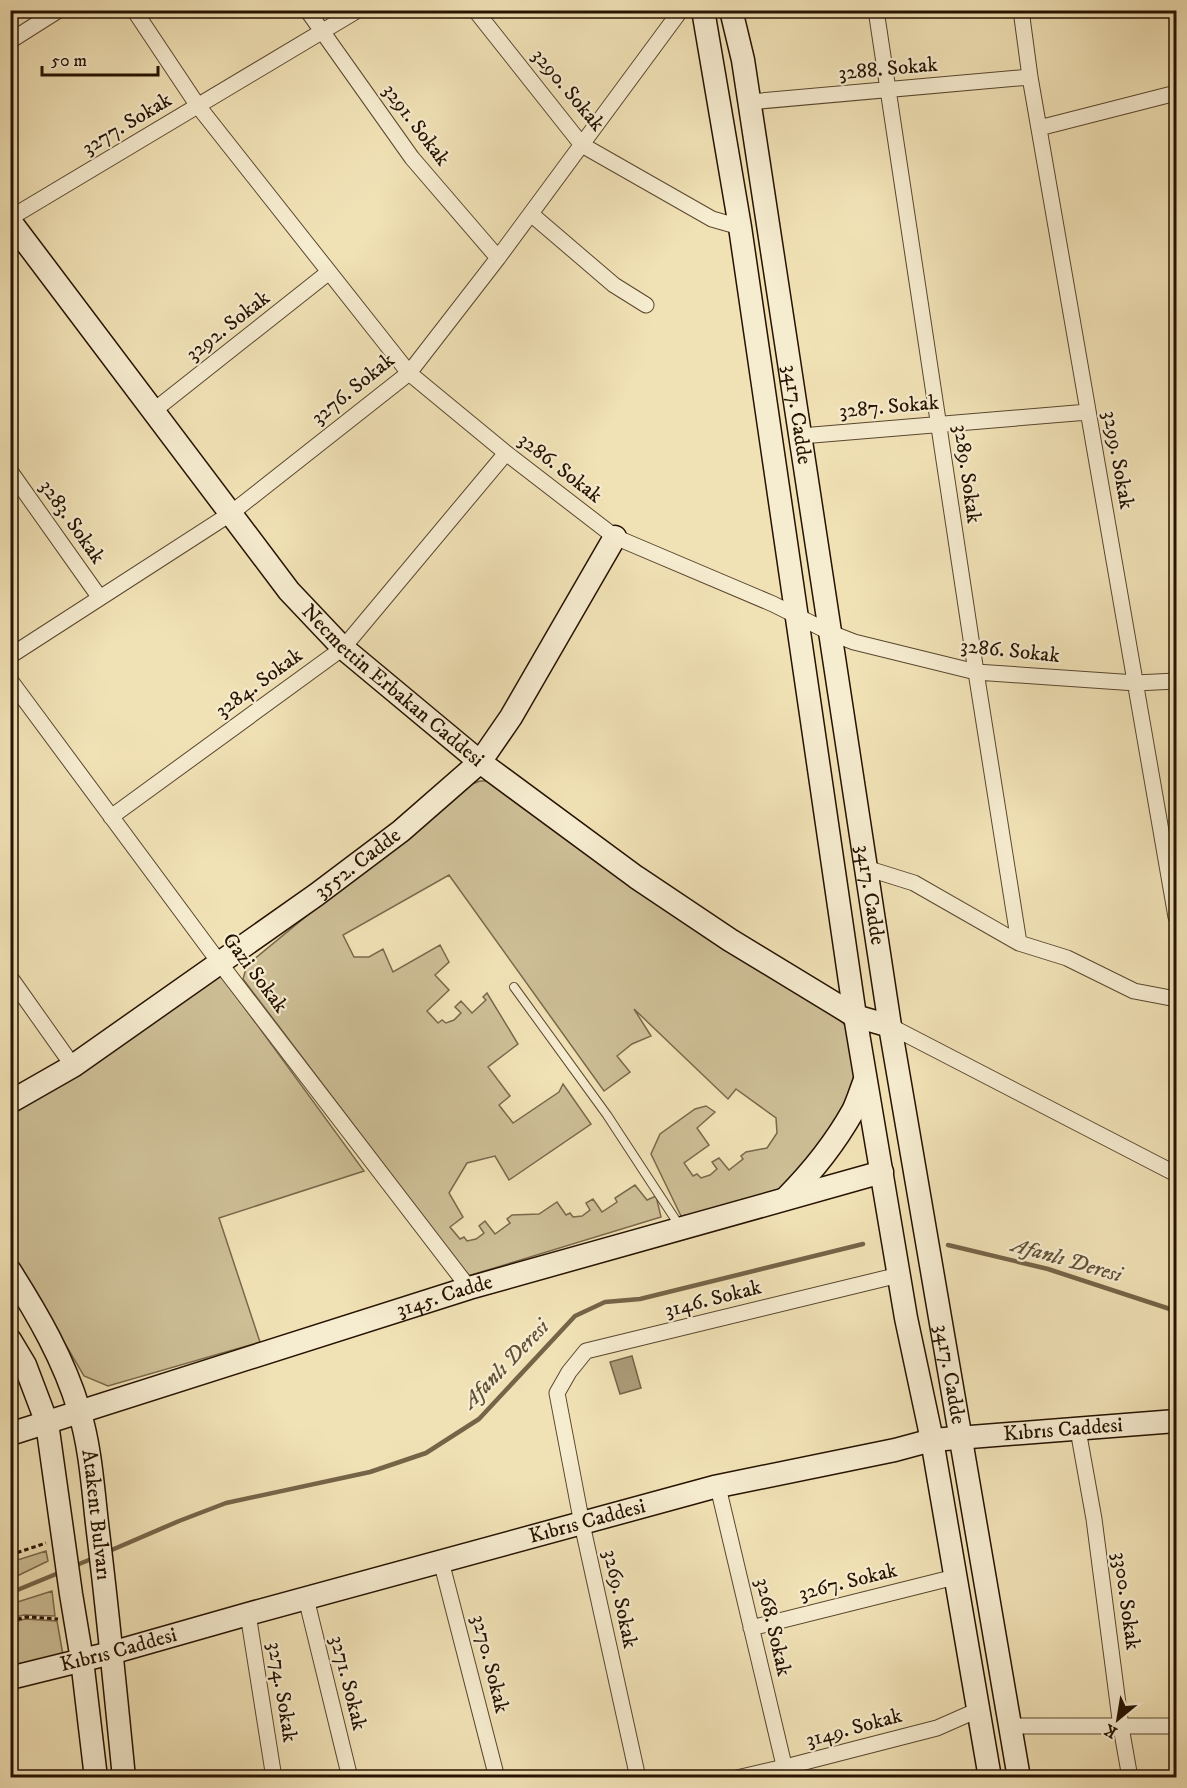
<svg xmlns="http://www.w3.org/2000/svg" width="1187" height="1788" font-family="'IM FELL DW Pica',serif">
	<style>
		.green { fill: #cebf97; stroke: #7a684c; stroke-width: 1.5 }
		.water { fill: #ac9b78; stroke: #766448; stroke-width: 1.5 }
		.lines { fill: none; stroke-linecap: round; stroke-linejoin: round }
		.stream { stroke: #766448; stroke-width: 4.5 }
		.lane-casing { stroke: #59462e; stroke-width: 10 }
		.street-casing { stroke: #59462e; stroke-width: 17 }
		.secondary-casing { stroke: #261200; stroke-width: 25 }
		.path { stroke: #261200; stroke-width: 3; stroke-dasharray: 4.5 3; stroke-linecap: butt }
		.lane { stroke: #f6ecd0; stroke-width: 8 }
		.street { stroke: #f6ecd0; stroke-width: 15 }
		.secondary { stroke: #f6ecd0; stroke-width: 22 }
		.labels { text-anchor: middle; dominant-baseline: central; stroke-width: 4.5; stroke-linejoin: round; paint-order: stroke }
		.street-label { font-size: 21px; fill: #261200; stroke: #f6ecd0 }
		.water-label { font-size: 22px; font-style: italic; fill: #625036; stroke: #f6ecd0 }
	</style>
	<rect width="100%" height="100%" fill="#f1e2b6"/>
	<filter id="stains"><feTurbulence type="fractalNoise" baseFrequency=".00333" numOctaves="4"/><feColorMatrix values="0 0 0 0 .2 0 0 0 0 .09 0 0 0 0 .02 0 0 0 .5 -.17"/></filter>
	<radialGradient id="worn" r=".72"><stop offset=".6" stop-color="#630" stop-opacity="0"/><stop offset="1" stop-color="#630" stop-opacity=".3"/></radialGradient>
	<path class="green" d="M480 781H486L705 935 809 998 843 1023 856 1038 862 1076 850 1108 789 1189 715 1210 681 1216 651 1154 660 1134 695 1109 706 1106 715 1112 697 1128 709 1145 684 1163 693 1176 697 1174 701 1178 710 1175 717 1169 712 1162 719 1158 729 1170 743 1159 741 1156 746 1152 767 1148 777 1133 776 1118 736 1089 728 1099 634 1009 651 1036 632 1044 617 1056 630 1072 604 1091 449 875 343 935 354 957H369L383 949 393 972 440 945 449 962 435 975 449 990 427 1011 438 1023 442 1020 446 1023 454 1020 461 1013 455 1007 461 1001 472 1013 486 1000 483 997 487 993 518 1044 488 1067 510 1096 499 1105 513 1123 559 1092 563 1084 591 1124 509 1180 495 1156 467 1163 449 1193 463 1217 450 1227 460 1239 464 1237 467 1241 476 1239 484 1233 479 1226 485 1221 495 1234 510 1223 507 1219 512 1215 539 1214 557 1202 566 1215 570 1213 573 1217 582 1216 590 1210 586 1203 593 1199 602 1212 617 1202 615 1198 635 1185 647 1200 656 1196 661 1217 468 1276 243 979 247 965 462 788Z
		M220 974 364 1171 219 1218 260 1342 108 1386 84 1376 11 1252 10 1113Z
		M46 1551 48 1561 11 1579V1562Z
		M52 1591 55 1616 24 1615 11 1618V1604Z
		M25 1619 57 1621 63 1655 11 1668V1623Z"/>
	<path class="water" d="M632 1356 641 1388 620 1394 610 1362Z"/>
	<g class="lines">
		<path class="stream" d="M948 1245 1048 1269 1176 1311
			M107 1552 179 1521 226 1503 370 1472 426 1453 479 1419 575 1316 605 1302 640 1299 863 1244
			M74 1566 94 1558
			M10 1593 61 1572"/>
		<defs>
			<path id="lane" d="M514 987 607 1115 679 1225"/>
			<path id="street" d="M134 10 198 106 409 373 506 453 615 537 773 604 831 633 854 642 976 672 1136 683 1176 681
				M307 10 412 158 498 258
				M475 10 582 145 712 219 740 227
				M876 10 976 672 1019 943
				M1021 10 1030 77 1176 917
				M10 41 59 10
				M749 102 1030 77
				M1039 128 1176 93
				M531 214 614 285 646 305
				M10 218 358 10
				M152 412 329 272
				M801 436 1088 412
				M10 471 100 598
				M10 656 230 514 409 373 498 258 681 10
				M10 680 219 962 469 1288
				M111 817 343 648 506 453
				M866 868 914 883 1019 943 1067 958 1134 991 1176 999
				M10 977 73 1066
				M890 1026 1176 1174
				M1078 1430 1094 1519 1121 1727 1130 1778
				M718 1487 787 1778
				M441 1561 497 1778
				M306 1598 350 1778
				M248 1614 274 1778
				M751 1628 955 1577
				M1010 1726H1176
				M638 1778 582 1524 557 1393 569 1372 586 1351 899 1275
				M737 1778 793 1765 937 1728 978 1710"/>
			<g id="secondary">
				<path d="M703 10 740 227 855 1016 906 1318 932 1440 990 1778"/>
				<path id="s1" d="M731 10 743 60 890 1026 1019 1778"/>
				<path id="s2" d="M10 221 289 591 343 648 480 762 636 877 730 940 855 1016 890 1026"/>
				<path id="s3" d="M10 1102 73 1066 316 895 401 831 480 762 511 717 615 537"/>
				<path d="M786 1198C812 1172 835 1143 853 1111 858 1101 861 1090 865 1080"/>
				<path id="s4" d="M10 1271C38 1315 64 1360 79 1410 91 1449 93 1491 98 1532 108 1614 116 1696 124 1778"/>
				<path d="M10 1340 25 1365 47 1423 71 1594 82 1660 96 1778"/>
				<path id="s5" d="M10 1434 469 1288 882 1172"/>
				<path id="s6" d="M10 1678 111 1653 248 1614 714 1487 895 1450 932 1440 1176 1421"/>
			</g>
		</defs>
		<use href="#lane" class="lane-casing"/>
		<use href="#street" class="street-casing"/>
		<use href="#secondary" class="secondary-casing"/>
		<path class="path" d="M10 1555 46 1543
			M10 1621 27 1617 58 1619"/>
		<use href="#lane" class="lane"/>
		<use href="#street" class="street"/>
		<use href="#secondary" class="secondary"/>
	</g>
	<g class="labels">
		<g class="street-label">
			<text transform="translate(888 69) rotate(-5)">3288. Sokak</text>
			<text transform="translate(568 90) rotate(50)">3290. Sokak</text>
			<text transform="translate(127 124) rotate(-31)">3277. Sokak</text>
			<text transform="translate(416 125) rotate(53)">3291. Sokak</text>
			<text transform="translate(228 326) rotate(-38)">3292. Sokak</text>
			<text transform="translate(353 389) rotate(-39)">3276. Sokak</text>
			<text transform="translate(889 407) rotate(-5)">3287. Sokak</text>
			<text stroke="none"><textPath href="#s1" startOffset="410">3417. Cadde</textPath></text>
			<text transform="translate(1118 460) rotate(80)">3299. Sokak</text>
			<text transform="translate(560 468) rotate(38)">3286. Sokak</text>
			<text transform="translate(967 474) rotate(82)">3289. Sokak</text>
			<text transform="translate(72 522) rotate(55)">3283. Sokak</text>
			<text transform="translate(1010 651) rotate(6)">3286. Sokak</text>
			<text transform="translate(259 683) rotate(-36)">3284. Sokak</text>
			<text stroke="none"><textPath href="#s2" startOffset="604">Necmettin Erbakan Caddesi</textPath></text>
			<text stroke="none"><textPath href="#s3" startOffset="422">3552. Cadde</textPath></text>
			<text stroke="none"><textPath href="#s1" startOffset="896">3417. Cadde</textPath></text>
			<text transform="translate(255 973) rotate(53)">Gazi Sokak</text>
			<text stroke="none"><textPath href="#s5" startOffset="456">3145. Cadde</textPath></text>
			<text transform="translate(713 1299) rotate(-14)">3146. Sokak</text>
			<text stroke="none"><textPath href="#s1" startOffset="1382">3417. Cadde</textPath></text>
			<text stroke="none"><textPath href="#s6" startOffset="1084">Kıbrıs Caddesi</textPath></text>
			<text stroke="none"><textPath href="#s4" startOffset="262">Atakent Bulvarı</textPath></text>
			<text stroke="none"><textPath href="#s6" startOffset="598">Kıbrıs Caddesi</textPath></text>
			<text transform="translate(848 1582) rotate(-14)">3267. Sokak</text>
			<text transform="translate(620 1599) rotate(78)">3269. Sokak</text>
			<text transform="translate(1126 1601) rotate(82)">3300. Sokak</text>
			<text transform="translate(773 1627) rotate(77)">3268. Sokak</text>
			<text stroke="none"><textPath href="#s6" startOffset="112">Kıbrıs Caddesi</textPath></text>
			<text transform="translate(490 1664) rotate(76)">3270. Sokak</text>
			<text transform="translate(348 1683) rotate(76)">3271. Sokak</text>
			<text transform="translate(282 1692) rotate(81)">3274. Sokak</text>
			<text transform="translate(854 1728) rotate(-15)">3149. Sokak</text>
		</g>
		<g class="water-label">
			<text transform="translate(1067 1260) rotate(16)">Afanlı Deresi</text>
			<text transform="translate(506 1364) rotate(-46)">Afanlı Deresi</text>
		</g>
	</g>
	<rect width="1187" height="1788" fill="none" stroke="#f1e2b6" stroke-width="36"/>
	<rect x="12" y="12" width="1163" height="1764" fill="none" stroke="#261200" stroke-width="3"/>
	<rect x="18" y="18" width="1151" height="1752" fill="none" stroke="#261200" stroke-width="1.5"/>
	<g transform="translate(1118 1719) rotate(210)" stroke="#f6ecd0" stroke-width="4.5" paint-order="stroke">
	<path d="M0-4.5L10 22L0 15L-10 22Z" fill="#261200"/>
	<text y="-9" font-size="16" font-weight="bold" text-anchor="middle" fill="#261200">K</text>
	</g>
	<path d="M42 66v9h116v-9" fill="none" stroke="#261200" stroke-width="3"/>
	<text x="51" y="66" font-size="18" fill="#261200" stroke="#f6ecd0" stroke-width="4.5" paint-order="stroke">50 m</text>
	<rect width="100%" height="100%" filter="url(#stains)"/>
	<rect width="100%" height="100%" fill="url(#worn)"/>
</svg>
